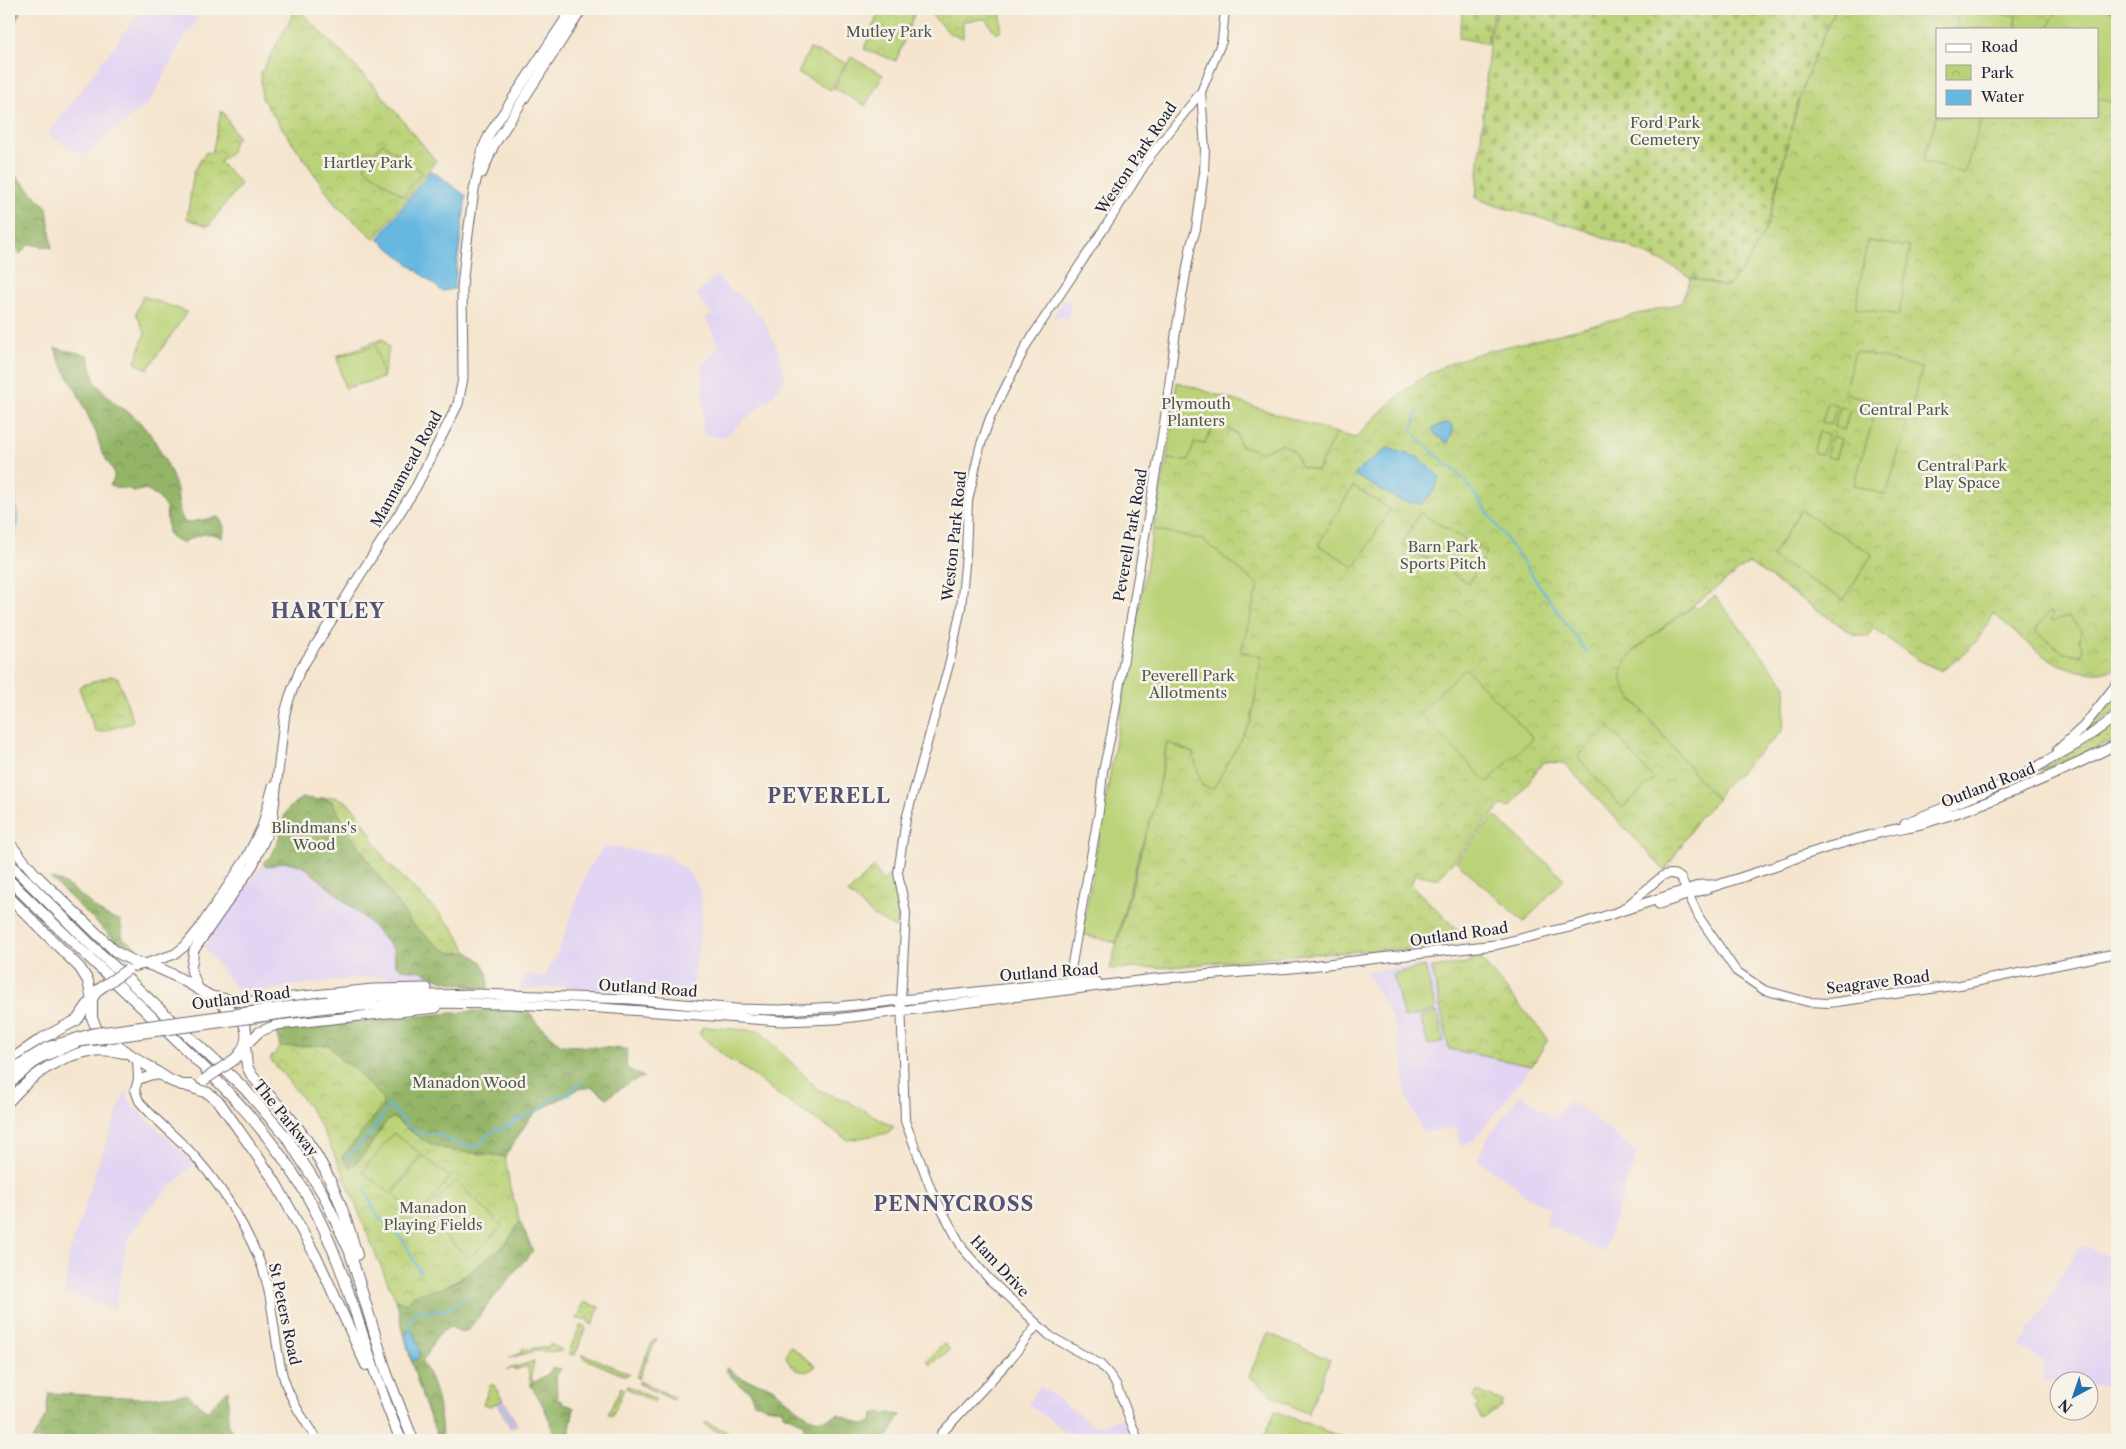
<svg xmlns="http://www.w3.org/2000/svg" width="2126" height="1449" font-family="'Libre Caslon Text',serif">
	<style>
		.built { fill: #e2d4f3 }
		.industrial { fill: #c5c0da }
		.grass { fill: url(#grass-dots); stroke: #6e7a5a }
		.forest { fill: url(#forest-crowns); stroke: #5b6c52 }
		.cemetery { fill: url(#cemetery-stones); stroke: #6e7a5a }
		.park { fill: url(#park-crowns); stroke: #6e7a5a; fill-rule: evenodd }
		.garden { fill: #bbd378; stroke: #6e7a5a }
		.water { fill: #66b8e1; stroke: #446d8e }
		.lines { fill: none; stroke-linecap: round; stroke-linejoin: round }
		.stream { stroke: #66b8e1; stroke-width: 2 }
		.tertiary-casing { stroke: #6c666e; stroke-width: 10 }
		.secondary-casing { stroke: #6c666e; stroke-width: 11 }
		.primary-casing { stroke: #6c666e; stroke-width: 11 }
		.trunk-casing { stroke: #6c666e; stroke-width: 12 }
		.tertiary { stroke: #fff; stroke-width: 8 }
		.secondary { stroke: #fff; stroke-width: 9 }
		.primary { stroke: #fff; stroke-width: 9 }
		.trunk { stroke: #fff; stroke-width: 10 }
		.primary-bridge-casing { stroke: #6c666e; stroke-width: 11; stroke-linecap: butt }
		.trunk-bridge-casing { stroke: #6c666e; stroke-width: 12; stroke-linecap: butt }
		.primary-bridge { stroke: #fff; stroke-width: 9 }
		.trunk-bridge { stroke: #fff; stroke-width: 10 }
		.labels { text-anchor: middle; dominant-baseline: central; stroke-width: 5; stroke-linejoin: round; paint-order: stroke }
		.park-label { font-size: 15px; fill: #50574d; stroke: #f7f3e8 }
		.street-label { font-size: 15px; fill: #22223b; stroke: #f7f3e8 }
		.district-label { font-size: 20px; font-weight: bold; letter-spacing: 1px; fill: #555273; stroke: #f7f3e8 }
	</style>
	<defs>
		<pattern id="grass-dots" width="8" height="8" patternUnits="userSpaceOnUse" patternTransform="scale(1.25)"><rect width="8" height="8" fill="#bbd378"/><path d="M2 2h.1M6 6h.1" fill="none" stroke="#a0b569" stroke-width="1.8" stroke-linecap="round"/></pattern>
		<pattern id="forest-crowns" width="20" height="18" patternUnits="userSpaceOnUse" patternTransform="scale(1.25)"><rect width="20" height="18" fill="#94b568"/><path d="M2 6a3 3 0 1 1 6 0M12 15a3 3 0 1 1 6 0" fill="none" stroke="#789357"/></pattern>
		<pattern id="cemetery-stones" width="16" height="16" patternUnits="userSpaceOnUse" patternTransform="scale(1.25)"><rect width="16" height="16" fill="#bbd378"/><path d="M2 7V4a2 2 0 0 1 4 0v3zM10 15v-3a2 2 0 0 1 4 0v3z" fill="#a0b569"/></pattern>
		<pattern id="park-crowns" width="20" height="18" patternUnits="userSpaceOnUse" patternTransform="scale(1.25)"><rect width="20" height="18" fill="#bbd378"/><path d="M2 6a3 3 0 1 1 6 0M12 15a3 3 0 1 1 6 0" fill="none" stroke="#a0b569"/></pattern>
	</defs>
	<rect width="100%" height="100%" fill="#f7f3e8"/>
	<filter id="ink" filterUnits="userSpaceOnUse"><feTurbulence type="fractalNoise" baseFrequency=".02" numOctaves="2"/><feDisplacementMap in="SourceGraphic" scale="10" xChannelSelector="R" yChannelSelector="G"/><feConvolveMatrix kernelMatrix="1 2 1 2 8 2 1 2 1" color-interpolation-filters="sRGB"/></filter>
	<filter id="wash" filterUnits="userSpaceOnUse"><feTurbulence type="fractalNoise" baseFrequency=".0096" numOctaves="4" result="noise"/><feDisplacementMap in="SourceGraphic" scale="20" xChannelSelector="R" yChannelSelector="G"/><feGaussianBlur stdDeviation="1.12" result="paint"/><feColorMatrix in="noise" values="0 0 0 0 0 0 0 0 0 0 0 0 0 0 0 0 0 1.4 0 .05"/><feComposite in="paint" operator="in"/></filter>
	<g filter="url(#wash)">
		<rect width="100%" height="100%" fill="#f5e5ce"/>
		<path class="built" d="M142 9H181L198 19 185 36 155 93 148 103 83 156 48 134Z
			M716 275 731 291 738 293 763 319 779 352 785 379 774 395 723 438 703 434V362L708 360 719 347 706 319 712 314 696 295Z
			M1064 301 1071 302 1068 319 1053 316Z
			M605 846 668 855 690 874 700 889 702 915 693 989 688 994 583 990 563 986 520 990 526 973 544 978 559 950 588 868Z
			M283 862 294 863 307 869 323 884 353 906 394 950 395 964 407 970 421 971 444 981 370 976 240 993 204 947 263 864 267 867Z
			M1479 957 1548 1039 1532 1066 1474 1140 1462 1147 1457 1128 1423 1132 1407 1098 1402 1060 1393 1019 1365 971 1425 965 1432 968 1463 964Z
			M125 1091 133 1108 141 1113 194 1164 149 1208 128 1239 115 1309 64 1293 69 1256 96 1170Z
			M1521 1094 1554 1119 1569 1101 1588 1113 1637 1153 1603 1252 1545 1224 1550 1209 1523 1194 1518 1187 1477 1160 1486 1140Z
			M2081 1246 2117 1259V1388L2089 1384 2088 1382 2042 1381 2044 1362 2019 1346 2030 1333 2027 1331 2046 1307 2058 1279Z
			M1040 1386 1096 1427 1122 1418 1132 1440H1071V1435L1028 1404Z"/>
		<path class="industrial" d="M504 1399 518 1425 510 1429 496 1403Z"/>
		<path class="grass" d="M2117 691V710L2086 731 2085 729Z
			M2117 721V739L2041 771V769L2076 749Z
			M584 1302 599 1307 592 1326 586 1319H577Z
			M583 1325 586 1329 575 1355 568 1354 580 1326Z
			M657 1338 638 1379 636 1377 653 1341Z
			M550 1344 562 1350 560 1352 534 1351 509 1358 521 1353 522 1349 549 1347Z
			M583 1354 630 1374 625 1376 583 1358Z
			M534 1361 531 1377 534 1382 531 1384 527 1366 515 1370 514 1368 506 1370Z
			M639 1381 674 1397 673 1400 639 1384Z
			M493 1384 503 1400 490 1406 483 1404 490 1386Z
			M628 1386 656 1399 654 1402 626 1388Z
			M621 1387 624 1389 612 1416 608 1414Z
			M706 1422 745 1440C731 1440 717 1431 705 1425Z"/>
		<path class="forest" d="M9 9H22L9 34Z
			M9 169 47 207 52 248 29 244 20 254 9 243Z
			M55 348 88 355 95 382 113 402 134 416 152 436 158 447 170 470 177 490 179 511 185 523 218 517C224 524 226 529 222 538 209 529 195 536 182 543L171 537 168 532 166 508 159 498 145 489 134 492C127 485 118 491 110 485L114 479V472L102 452 96 433 79 396 59 360Z
			M302 798 332 801 350 834 411 923 441 948 452 953 468 952 481 961 488 975V990L444 981 421 971 402 969 395 964 394 950 369 922 307 869 294 863 283 862 267 867 263 864C266 860 271 856 273 852 287 829 275 813 302 798Z
			M50 878C78 884 96 918 120 920L123 938 138 948 131 950 118 943Z
			M506 1008 527 1009 535 1021 561 1045 627 1049 626 1068 644 1077 630 1082 607 1098 593 1087 579 1089 536 1112 527 1122 505 1157C486 1153 466 1154 446 1149 426 1145 408 1129 392 1117L384 1125 363 1156 351 1169 342 1157 361 1131 376 1116 382 1097 367 1083 353 1067 342 1061 329 1045 280 1047 276 1032 290 1028Z
			M520 1221 533 1251 515 1271 468 1330 460 1332 451 1327C431 1335 434 1348 422 1362 437 1386 441 1412 442 1440H439C419 1395 407 1348 396 1300L406 1303 414 1295 445 1287 459 1280 505 1245Z
			M553 1367 561 1369 556 1376 557 1399 574 1408 570 1428 573 1440H555C552 1423 541 1398 530 1385L548 1374Z
			M726 1368C732 1370 736 1375 742 1378 750 1382 761 1382 768 1386 791 1397 809 1434 838 1414L864 1425 872 1422 873 1415 882 1412 885 1415 889 1413 901 1415 889 1435 880 1440H828L812 1430 807 1434 802 1422 783 1414 782 1409 765 1407 754 1402 749 1390 739 1385 726 1371Z
			M228 1390V1426L240 1440H32L48 1413 47 1406 49 1393 143 1398 187 1394 207 1411Z"/>
		<path class="cemetery" d="M1463 9H1495L1488 35 1489 44 1459 38Z
			M1497 9H1835L1810 69 1798 103 1767 227 1745 267 1727 287 1691 278 1672 266 1632 248 1582 229 1500 207 1476 198 1490 35Z"/>
		<path class="park" d="M296 9H298L372 83 436 161 375 239 336 205 262 99 261 73Z
			M880 9H916L896 61 864 49Z
			M926 9H1001V32L995 33 986 19 963 21V38L949 33Z
			M1835 9H2117V667C2112 672 2106 671 2099 672 2057 676 2022 638 1993 613 1979 644 1968 651 1942 671L1918 660 1873 628 1868 637 1854 635 1749 563 1634 650 1626 691 1717 800 1698 819 1665 871 1564 763 1543 762 1510 807 1501 805 1438 879 1415 874 1411 885 1463 935 1445 947 1291 955 1171 967 1110 969 1162 771 1167 741 1193 753 1202 785 1257 679 1262 656 1241 652 1203 540 1153 529 1167 459 1188 460 1195 442 1204 444 1215 423 1273 447 1282 443 1295 452 1300 466 1317 471 1336 433 1356 438C1377 414 1406 386 1434 371 1466 354 1505 347 1540 339 1587 327 1634 315 1681 303L1691 278 1727 287 1745 267 1767 227 1798 103 1809 70ZM1937 29H2097V116H1937Z
			M221 112H223L238 138 234 141 231 153 219 161 241 184 208 226 187 219 194 171 206 152 212 153Z
			M383 339 389 348 383 378 345 388 337 356Z
			M111 676 118 678 133 720 131 723 100 732 95 730 79 688 80 686Z
			M335 797 346 801 358 813 386 861 452 926 468 952 452 953 441 948 411 923 350 834 332 801 320 798Z
			M874 867 882 880 893 874 900 908 899 924 895 928 874 916 848 893Z
			M1479 957 1548 1039 1532 1066 1449 1049 1432 968 1463 964Z
			M329 1045 342 1061 353 1067 367 1083 382 1097 383 1106 342 1157 351 1168 363 1156 384 1125 392 1117C408 1129 426 1145 446 1149 466 1154 486 1153 505 1157L510 1188 520 1221 505 1245 459 1280 445 1287 414 1295 406 1304 396 1300C367 1241 349 1177 317 1120 304 1098 286 1079 270 1059L280 1047Z
			M945 1344 949 1349 948 1352 930 1365 927 1360 942 1345Z
			M790 1346 816 1366C805 1377 790 1370 786 1356Z
			M1477 1391 1502 1401 1501 1407 1482 1419 1475 1408 1478 1405 1474 1398Z"/>
		<path class="garden" d="M2060 9H2105L2117 12V103L2097 98V29H2048L2053 17Z
			M1955 11 2015 15 2017 29H1959Z
			M810 49 846 63 831 90 798 73Z
			M851 57 883 75 865 106 834 88Z
			M1937 116H1983L1964 174 1923 161Z
			M382 143 422 172 403 196 364 167Z
			M1867 241 1910 247 1899 315 1856 308Z
			M143 296 187 312 148 369 135 363 145 333 136 313Z
			M376 346 383 378 345 388 337 357Z
			M1855 351 1922 368 1911 410 1844 393Z
			M1177 382 1336 433 1317 471 1300 466 1295 452 1282 444 1262 452 1240 445 1236 432 1215 423 1204 444 1195 442 1188 461 1167 459Z
			M1828 402 1837 405 1831 425 1822 422Z
			M1840 407 1850 409 1844 430 1834 427Z
			M1875 414 1907 423 1886 495 1854 485Z
			M1819 432 1828 435 1822 455 1813 452Z
			M1832 436 1841 439 1835 459 1826 456Z
			M1353 486 1390 509 1355 567 1318 545Z
			M1801 510 1872 554 1844 600 1772 557Z
			M1420 513 1487 552 1469 583 1402 544Z
			M1153 529 1203 540 1258 585 1241 652 1262 656 1251 722 1213 789 1202 786 1193 753 1167 742 1154 809 1139 854 1116 943 1082 934Z
			M1715 596 1786 686 1783 730 1721 790 1717 800 1626 691C1623 683 1620 677 1623 668 1627 650 1677 618 1694 606L1698 608Z
			M2049 611 2053 614 2050 619 2052 621 2068 616 2081 630 2079 642 2083 647 2082 655 2064 653 2035 631Z
			M1465 668 1533 738 1487 782 1419 713Z
			M1609 727 1654 779 1622 808 1577 756Z
			M1495 816 1564 879 1524 922 1456 861Z
			M1425 966 1436 1010 1404 1018 1393 974Z
			M1437 1012 1444 1041 1428 1045 1420 1017Z
			M703 1027 760 1031 819 1090 849 1102 894 1127 888 1133 848 1140 781 1097 738 1064 729 1060 699 1034Z
			M393 1133 421 1154 391 1194 363 1172Z
			M423 1156 450 1177 420 1216 393 1195Z
			M456 1181 502 1226 469 1259 423 1214Z
			M1268 1333 1330 1360 1308 1414 1278 1399 1249 1376Z
			M1275 1411 1344 1438 1343 1440H1263Z"/>
		<path class="water" d="M431 170 466 196 454 289 442 291 378 239Z
			M1448 423 1453 426V431L1448 443 1437 436 1432 428Z
			M1387 448 1417 457 1440 477 1434 491 1422 504 1401 501 1354 475C1364 464 1376 458 1387 448Z
			M409 1329 415 1334 420 1355 416 1360 413 1361 411 1358 405 1336Z"/>
		<g class="lines">
			<path class="stream" d="M1412 430 1418 411
				M1416 434C1429 451 1449 464 1464 479L1587 653
				M9 456 10 469
				M9 546 15 531 17 518 13 482
				M495 1130 505 1129C510 1119 544 1113 553 1098L569 1094 574 1087 582 1081
				M346 1159 371 1133 390 1105 407 1125 417 1132 436 1134 459 1144 478 1147 486 1136 491 1133
				M366 1191 377 1215 404 1241 420 1272
				M409 1329 411 1318 417 1311C442 1311 449 1314 467 1294"/>
		</g>
	</g>
	<g filter="url(#ink)">
		<g class="lines">
			<defs>
				<path id="tertiary" d="M1622 910 1662 876C1669 873 1675 873 1681 878L1699 917 1736 971 1764 990 1808 1002 1829 1003 1960 985 2117 953
					M1068 986 1099 811 1103 771 1111 735 1164 424 1176 331 1191 245 1196 229 1204 172 1205 149 1201 92 1222 41 1225 9
					M137 1058 138 1080 135 1090 139 1101C153 1118 172 1133 188 1149 218 1181 241 1217 258 1257 274 1293 273 1339 283 1376 290 1400 304 1420 317 1440
					M138 1080 152 1075 162 1076
					M940 1440 941 1434 1009 1361 1037 1325
					M1138 1440 1116 1384 1109 1374 1100 1364 1050 1336 989 1279 963 1249 932 1192 905 1121 901 999 906 913 898 873 906 819 950 661 961 608 966 554 968 501 980 447 990 418 1027 344 1113 215 1151 155 1201 92"/>
				<path id="secondary" d="M482 173 494 145 582 9
					M145 964 175 954 185 946 199 929 246 859 262 827 273 786
					M199 990 191 970 194 950 253 865 272 823 285 713 290 696 300 670 416 487 458 404 463 378 462 287 466 249 474 190 483 148 490 133 572 9"/>
				<path id="primary" d="M2057 751 2084 726 2117 684
					M1905 823 2012 781 2079 743 2117 716
					M1775 866C1810 852 1846 841 1883 832 1898 828 1913 827 1928 822 1989 804 2061 773 2117 744
					M1659 904 1780 865
					M211 996 243 1002 373 989 427 988
					M328 1001 379 996 478 994 630 999 736 1009 780 1010 837 1007 1069 982H1097
					M327 1008 420 1003 511 1004 601 1008 782 1021 836 1019 1154 979 1292 968 1495 945 1578 925 1701 885H1714
					M245 1046 259 1032 276 1025 436 1008"/>
				<path id="trunk" d="M9 843 35 874 116 952 139 964
					M9 863 90 944 244 1088 288 1139 323 1194 350 1252 387 1374 413 1440
					M9 880C57 928 107 974 156 1021 212 1074 267 1126 306 1194 350 1270 365 1360 401 1440
					M9 897 80 968 88 981 92 1000
					M135 966C139 965 142 963 146 964 164 967 237 1009 244 1024 250 1037 244 1050 235 1059
					M92 1000V1018L98 1032 108 1040 171 1081 182 1085H192
					M245 1046 247 1066 251 1074C264 1092 281 1106 295 1124 327 1165 343 1205 357 1255
					M9 1061 41 1039 77 1020 98 990 105 985
					M187 1086 208 1093 220 1103 274 1180 319 1262 366 1365
					M9 1101C39 1067 78 1042 124 1053"/>
			</defs>
			<use href="#tertiary" class="tertiary-casing"/>
			<use href="#secondary" class="secondary-casing"/>
			<use href="#primary" class="primary-casing"/>
			<use href="#trunk" class="trunk-casing"/>
			<use href="#tertiary" class="tertiary"/>
			<use href="#secondary" class="secondary"/>
			<use href="#primary" class="primary"/>
			<use href="#trunk" class="trunk"/>
			<defs>
				<path id="primary-bridge" d="M9 1074 21 1063 47 1047 93 1033 328 1001
					M9 1084 40 1058 79 1042 327 1008"/>
				<path id="trunk-bridge" d="M105 985 127 970
					M204 1080 235 1059"/>
			</defs>
			<use href="#primary-bridge" class="primary-bridge-casing"/>
			<use href="#trunk-bridge" class="trunk-bridge-casing"/>
			<use href="#primary-bridge" class="primary-bridge"/>
			<use href="#trunk-bridge" class="trunk-bridge"/>
		</g>
	</g>
	<g class="labels">
		<g class="park-label">
			<text x="889" y="31">Mutley Park</text>
			<text x="1665" y="122">Ford Park<tspan x="1665" dy="17">Cemetery</tspan></text>
			<text x="368" y="162">Hartley Park</text>
			<text x="1196" y="403">Plymouth<tspan x="1196" dy="17">Planters</tspan></text>
			<text x="1904" y="409">Central Park</text>
			<text x="1962" y="465">Central Park<tspan x="1962" dy="17">Play Space</tspan></text>
			<text x="1443" y="546">Barn Park<tspan x="1443" dy="17">Sports Pitch</tspan></text>
			<text x="1188" y="675">Peverell Park<tspan x="1188" dy="17">Allotments</tspan></text>
			<text x="314" y="827">Blindmans's<tspan x="314" dy="17">Wood</tspan></text>
			<text x="469" y="1082">Manadon Wood</text>
			<text x="433" y="1207">Manadon<tspan x="433" dy="17">Playing Fields</tspan></text>
		</g>
		<g class="street-label">
			<text transform="translate(1136 158) rotate(-56)">Weston Park Road</text>
			<text transform="translate(406 469) rotate(-61)">Mannamead Road</text>
			<text transform="translate(1130 535) rotate(-80)">Peverell Park Road</text>
			<text transform="translate(954 536) rotate(-84)">Weston Park Road</text>
			<text transform="translate(1988 785) rotate(-21)">Outland Road</text>
			<text transform="translate(1459 934) rotate(-8)">Outland Road</text>
			<text transform="translate(1049 972) rotate(-4)">Outland Road</text>
			<text transform="translate(1878 982) rotate(-7)">Seagrave Road</text>
			<text transform="translate(648 988) rotate(4)">Outland Road</text>
			<text transform="translate(241 998) rotate(-7)">Outland Road</text>
			<text transform="translate(286 1118) rotate(51)">The Parkway</text>
			<text transform="translate(1000 1266) rotate(47)">Ham Drive</text>
			<text transform="translate(285 1314) rotate(78)">St Peters Road</text>
		</g>
		<g class="district-label">
			<text x="328" y="611">HARTLEY</text>
			<text x="829" y="796">PEVERELL</text>
			<text x="954" y="1204">PENNYCROSS</text>
		</g>
	</g>
	<rect width="2126" height="1449" fill="none" stroke="#f7f3e8" stroke-width="30"/>
	<rect x="1936" y="28" width="162" height="90" fill="#f7f3e8" stroke="#a29fa3"/>
	<rect x="1946" y="44" width="25" height="8" fill="#ffffff" stroke="#a29fa3"/>
	<text x="1981" y="52" font-size="15" fill="#22223b">Road</text>
	<rect x="1946" y="65" width="25" height="15" fill="url(#park-crowns)" stroke="#a29fa3"/>
	<text x="1981" y="78" font-size="15" fill="#22223b">Park</text>
	<rect x="1946" y="90" width="25" height="15" fill="#66b8e1" stroke="#a29fa3"/>
	<text x="1981" y="102" font-size="15" fill="#22223b">Water</text>
	<g transform="translate(2074 1396) rotate(220)"><circle r="24" fill="#f7f3e8" stroke="#a29fa3"/>
	<path d="M0-4L9 19L0 12L-9 19Z" fill="#1f6fb2"/>
	<text y="-8" font-size="14" font-weight="bold" text-anchor="middle" fill="#22223b">N</text>
	</g>
</svg>
